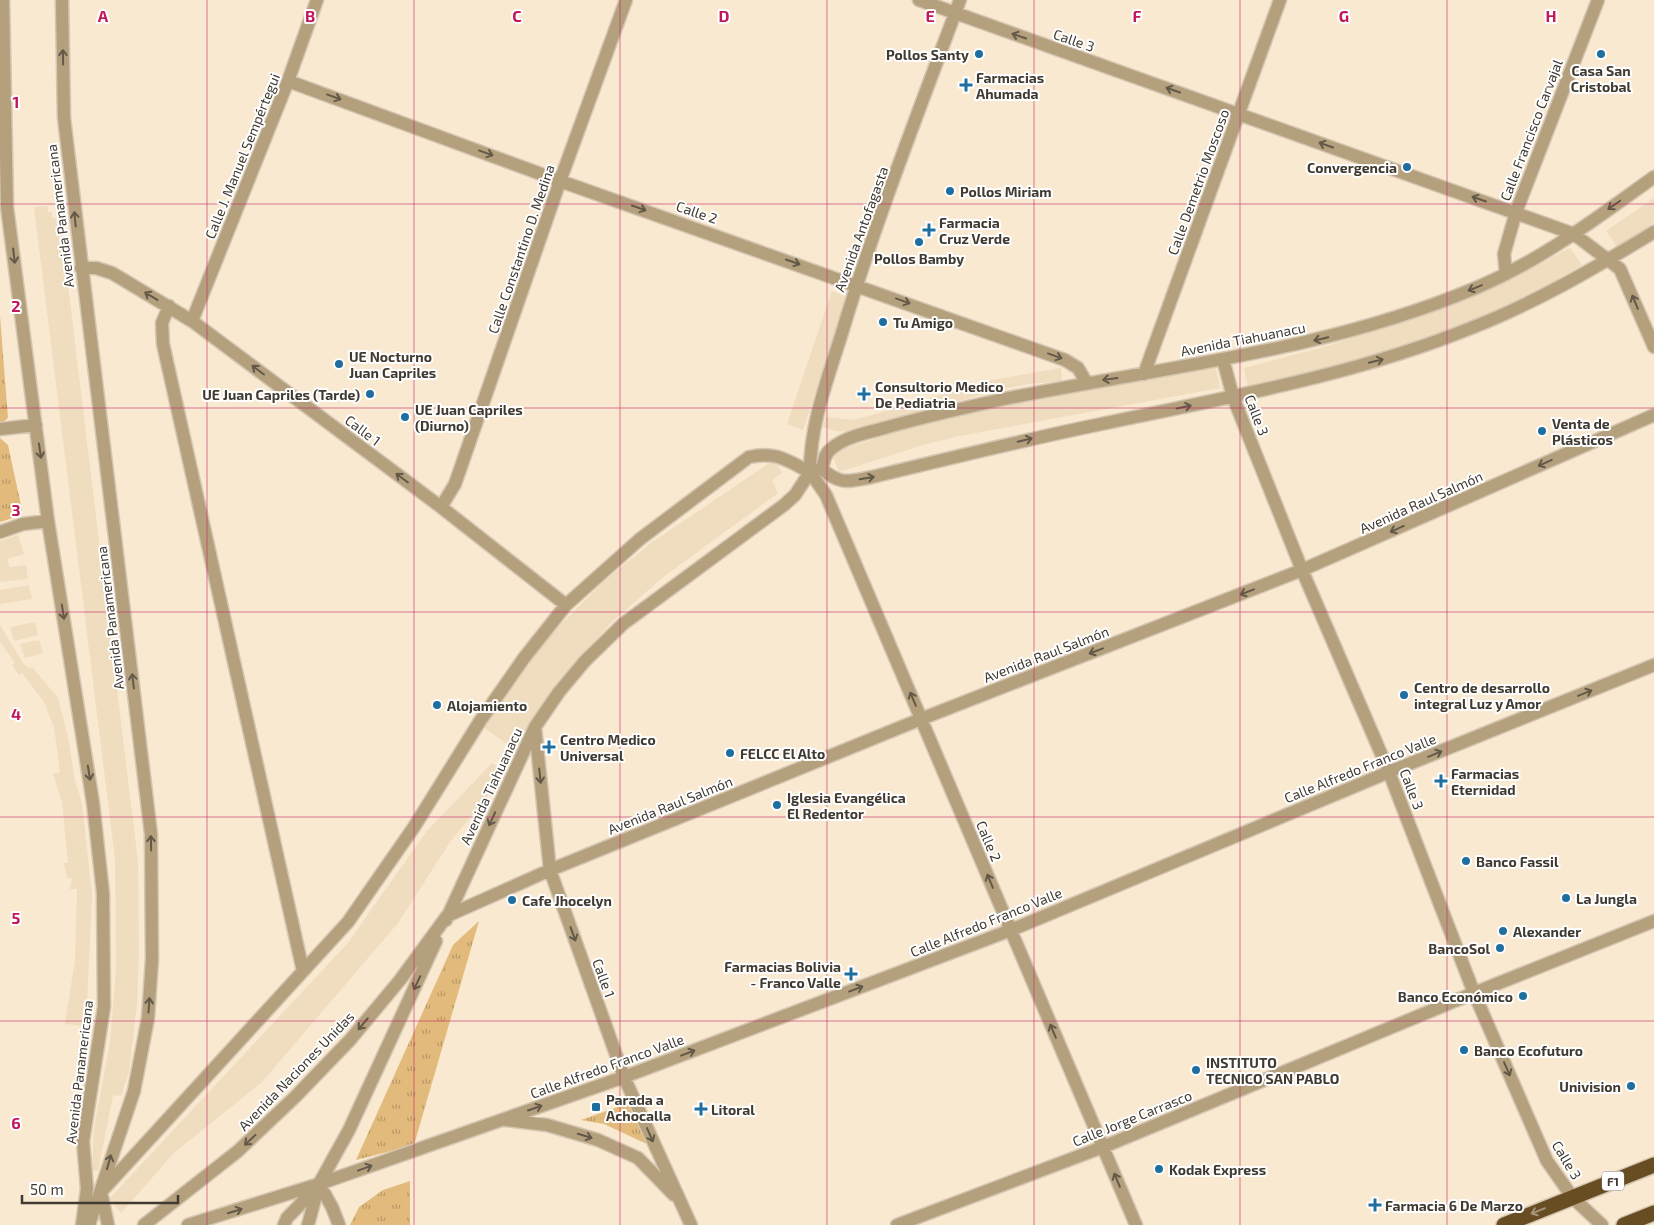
<svg xmlns="http://www.w3.org/2000/svg" width="1654" height="1225" font-family="'Exo 2',sans-serif">
	<style>
		.built { fill: #f0dcbe }
		.grass { fill: url(#grass-tufts) }
		.lines { fill: none; stroke-linecap: round; stroke-linejoin: round }
		.minor-casing { stroke: #d4c6b1; stroke-width: 15 }
		.highway-casing { stroke: #d4c6b1; stroke-width: 18 }
		.minor { stroke: #b5a07e; stroke-width: 12 }
		.highway { stroke: #674d21; stroke-width: 15 }
		.oneway { stroke: #635948 }
		.oneway2 { stroke: #a4947a }
		.grid { fill: none; stroke: #c2185b; stroke-width: 1; stroke-opacity: 0.55 }
		.poi-dot { fill: #1e6ea0; stroke: #fff; stroke-width: 2 }
		.labels { text-anchor: middle; dominant-baseline: central; stroke-width: 4; stroke-linejoin: round; paint-order: stroke }
		.shield { fill: #fff; stroke: #79756f; stroke-width: 1 }
		.shield-label { font-size: 12px; font-weight: bold; fill: #403a31 }
		.street-label { font-size: 14px; fill: #403a31; stroke: #fff }
		.poi-label { font-size: 14px; font-weight: bold; fill: #403a31; stroke: #fff; text-anchor: start }
		.grid-label { font-size: 16px; text-anchor: middle; font-weight: bold; fill: #c2185b; stroke: #fff; stroke-width: 4; stroke-linejoin: round; paint-order: stroke }
	</style>
	<defs>
		<pattern id="grass-tufts" width="24" height="20" patternUnits="userSpaceOnUse" patternTransform="scale(1.25)"><rect width="24" height="20" fill="#e2ba7c"/><path d="M3 7l-1-3M5 7V3M7 7l1-3M15 17l-1-3M17 17v-4M19 17l1-3" fill="none" stroke="#b99866"/></pattern>
	</defs>
	<rect width="100%" height="100%" fill="#f9e9d1"/>
	<path class="built" d="M1654 198V223L1617 247 1606 231Z
		M47 206 48 212H52V218H56L61 252H64L138 862 139 955 137 1005 129 1072 121 1096 113 1095 98 1171H92L94 1128 110 1043 116 969 115 858 34 207Z
		M1570 248 1582 265 1541 289 1475 319 1432 337 1330 368 1248 386 1244 368 1320 348 1424 316 1521 274Z
		M832 291 847 297 803 430 787 424Z
		M1215 365 1220 388 959 436 923 445 839 472 831 453 915 426 953 416Z
		M1061 368 1062 381 1028 384 995 391 850 432 836 431 823 427 826 417 852 420 865 417 992 380Z
		M774 460 782 473 772 480 778 493 662 578 613 621 556 683 513 748 481 726 540 646 603 582 651 543Z
		M18 535 24 554 7 559 10 567 26 565 28 579 0 582V541Z
		M29 585 32 599 0 604V590Z
		M35 622 38 635 14 641 10 627Z
		M0 625 23 663 29 669 32 667 58 698 68 737 75 781 82 803 92 895 86 1026 65 1024 75 960 77 889H70L72 878H67L64 863H68L62 802 53 774 60 772 54 727 44 702 22 673 19 675 12 665 15 663 0 642Z
		M39 640 43 653 25 658 20 644Z
		M492 763 507 772 450 842 398 923 262 1082 174 1153 121 1213 109 1199 347 944 427 831Z"/>
	<path class="grass" d="M0 316 8 418 2 423H0Z
		M0 438 8 445 22 510 16 517 0 522Z
		M479 921 414 1145 356 1160 453 945Z
		M629 1103 649 1145 604 1124 581 1120Z
		M410 1181V1225H350L359 1207 383 1190Z"/>
	<g class="lines">
		<defs>
			<path id="minor" d="M3 0 7 207 48 521 93 803 103 893 104 1007 83 1141 87 1189 82 1225
				M62 0 64 118 151 834 152 960 148 1018 134 1091 89 1225
				M919 0 1574 234 1620 269 1654 347
				M288 81 560 181 1065 360 1078 368 1086 382
				M81 268H96L112 273 192 321 441 507 566 605
				M1506 274 1504 254 1516 212 1598 0
				M169 306 162 323 163 344 303 971
				M192 321 288 81 317 0
				M1223 359 1233 397 1302 570 1389 772 1474 993 1547 1161 1573 1198 1602 1225
				M1144 374 1280 0
				M0 429 36 425
				M822 469C824 462 824 454 831 449 843 438 865 433 881 429 922 417 963 408 1004 399 1163 367 1328 351 1478 287 1542 260 1598 217 1654 177
				M822 469C841 486 850 481 872 477 950 458 1028 439 1106 423 1229 397 1355 375 1471 328 1535 303 1595 268 1654 232
				M810 472 826 495 1136 1225
				M810 472C810 425 827 381 841 336 875 222 919 111 960 0
				M441 507 455 484 560 181 626 0
				M0 532 23 524 48 521
				M535 727 550 870 624 1077 691 1225
				M446 920 535 727 559 692 585 661 623 624 784 505 795 495 810 472 822 469
				M506 1120 547 1125 598 1140 638 1158 674 1195
				M319 1184 332 1207 339 1225
				M108 1225 101 1192 348 922 414 827 480 721 524 658 566 605 640 539 749 457C776 451 786 460 810 472
				M144 1225 238 1151 295 1097 350 1040 400 980 447 916 550 870 921 719 1302 570 1654 415
				M188 1225 319 1184 624 1077 1011 930 1389 772 1654 665
				M284 1225 287 1218 318 1186
				M308 1225 319 1184 349 1130 436 941
				M897 1225 1103 1147 1474 993 1654 921"/>
			<path id="highway" d="M1504 1225 1654 1165
				M1624 1225 1654 1213"/>
		</defs>
		<use href="#minor" class="minor-casing"/>
		<use href="#highway" class="highway-casing"/>
		<use href="#minor" class="minor"/>
		<use href="#highway" class="highway"/>
	</g>
	<defs><path id="oneway-shaft" d="M-6 0H5M1.5-3L5.5 0L1.5 3" fill="none" stroke-width="1.6" stroke-linecap="round" stroke-linejoin="round" transform="scale(1.25)"/></defs>
	<g class="oneway">
		<use href="#oneway-shaft" transform="translate(1019 36) rotate(-161)"/>
		<use href="#oneway-shaft" transform="translate(63 57) rotate(-91)"/>
		<use href="#oneway-shaft" transform="translate(1173 90) rotate(-161)"/>
		<use href="#oneway-shaft" transform="translate(334 97) rotate(20)"/>
		<use href="#oneway-shaft" transform="translate(1326 145) rotate(-161)"/>
		<use href="#oneway-shaft" transform="translate(486 153) rotate(20)"/>
		<use href="#oneway-shaft" transform="translate(1479 199) rotate(-161)"/>
		<use href="#oneway-shaft" transform="translate(1614 205) rotate(145)"/>
		<use href="#oneway-shaft" transform="translate(639 208) rotate(19)"/>
		<use href="#oneway-shaft" transform="translate(75 219) rotate(-96)"/>
		<use href="#oneway-shaft" transform="translate(14 256) rotate(83)"/>
		<use href="#oneway-shaft" transform="translate(793 262) rotate(19)"/>
		<use href="#oneway-shaft" transform="translate(1475 288) rotate(158)"/>
		<use href="#oneway-shaft" transform="translate(151 296) rotate(-149)"/>
		<use href="#oneway-shaft" transform="translate(903 301) rotate(20)"/>
		<use href="#oneway-shaft" transform="translate(1635 302) rotate(-113)"/>
		<use href="#oneway-shaft" transform="translate(1321 339) rotate(167)"/>
		<use href="#oneway-shaft" transform="translate(1055 356) rotate(20)"/>
		<use href="#oneway-shaft" transform="translate(1376 361) rotate(-14)"/>
		<use href="#oneway-shaft" transform="translate(258 370) rotate(-143)"/>
		<use href="#oneway-shaft" transform="translate(1110 379) rotate(172)"/>
		<use href="#oneway-shaft" transform="translate(1184 407) rotate(-12)"/>
		<use href="#oneway-shaft" transform="translate(1025 440) rotate(-14)"/>
		<use href="#oneway-shaft" transform="translate(40 451) rotate(82)"/>
		<use href="#oneway-shaft" transform="translate(1545 463) rotate(156)"/>
		<use href="#oneway-shaft" transform="translate(402 478) rotate(-143)"/>
		<use href="#oneway-shaft" transform="translate(867 478) rotate(-10)"/>
		<use href="#oneway-shaft" transform="translate(1397 529) rotate(156)"/>
		<use href="#oneway-shaft" transform="translate(1247 592) rotate(159)"/>
		<use href="#oneway-shaft" transform="translate(63 612) rotate(81)"/>
		<use href="#oneway-shaft" transform="translate(1096 651) rotate(159)"/>
		<use href="#oneway-shaft" transform="translate(133 681) rotate(-97)"/>
		<use href="#oneway-shaft" transform="translate(1585 693) rotate(-22)"/>
		<use href="#oneway-shaft" transform="translate(913 699) rotate(-113)"/>
		<use href="#oneway-shaft" transform="translate(1435 754) rotate(-22)"/>
		<use href="#oneway-shaft" transform="translate(89 773) rotate(81)"/>
		<use href="#oneway-shaft" transform="translate(540 776) rotate(84)"/>
		<use href="#oneway-shaft" transform="translate(492 819) rotate(115)"/>
		<use href="#oneway-shaft" transform="translate(151 843) rotate(-91)"/>
		<use href="#oneway-shaft" transform="translate(990 881) rotate(-113)"/>
		<use href="#oneway-shaft" transform="translate(573 934) rotate(70)"/>
		<use href="#oneway-shaft" transform="translate(417 983) rotate(115)"/>
		<use href="#oneway-shaft" transform="translate(856 989) rotate(-21)"/>
		<use href="#oneway-shaft" transform="translate(149 1005) rotate(-86)"/>
		<use href="#oneway-shaft" transform="translate(363 1024) rotate(130)"/>
		<use href="#oneway-shaft" transform="translate(1053 1031) rotate(-113)"/>
		<use href="#oneway-shaft" transform="translate(688 1053) rotate(-21)"/>
		<use href="#oneway-shaft" transform="translate(1507 1069) rotate(66)"/>
		<use href="#oneway-shaft" transform="translate(535 1108) rotate(-19)"/>
		<use href="#oneway-shaft" transform="translate(650 1135) rotate(66)"/>
		<use href="#oneway-shaft" transform="translate(585 1136) rotate(17)"/>
		<use href="#oneway-shaft" transform="translate(250 1140) rotate(137)"/>
		<use href="#oneway-shaft" transform="translate(109 1162) rotate(-74)"/>
		<use href="#oneway-shaft" transform="translate(365 1168) rotate(-20)"/>
		<use href="#oneway-shaft" transform="translate(1117 1180) rotate(-113)"/>
		<use href="#oneway-shaft" transform="translate(235 1211) rotate(-17)"/>
	</g>
	<use class="oneway2" href="#oneway-shaft" transform="translate(1538 1211) rotate(158)"/>
	<path class="grid" d="M207 0V1225M414 0V1225M620 0V1225M827 0V1225M1034 0V1225M1240 0V1225M1447 0V1225M0 204H1654M0 408H1654M0 612H1654M0 817H1654M0 1021H1654"/>
	<g class="poi-dot">
		<circle cx="979" cy="54" r="5"/>
		<circle cx="1601" cy="54" r="5"/>
		<path d="M963.5 77.5h5v5h5v5h-5v5h-5v-5h-5v-5h5z"/>
		<circle cx="1407" cy="167" r="5"/>
		<circle cx="950" cy="191" r="5"/>
		<path d="M926.5 222.5h5v5h5v5h-5v5h-5v-5h-5v-5h5z"/>
		<circle cx="919" cy="242" r="5"/>
		<circle cx="883" cy="322" r="5"/>
		<circle cx="339" cy="364" r="5"/>
		<circle cx="370" cy="394" r="5"/>
		<path d="M861.5 386.5h5v5h5v5h-5v5h-5v-5h-5v-5h5z"/>
		<circle cx="405" cy="417" r="5"/>
		<circle cx="1542" cy="431" r="5"/>
		<circle cx="1404" cy="695" r="5"/>
		<circle cx="437" cy="705" r="5"/>
		<path d="M546.5 739.5h5v5h5v5h-5v5h-5v-5h-5v-5h5z"/>
		<circle cx="730" cy="753" r="5"/>
		<path d="M1438.5 773.5h5v5h5v5h-5v5h-5v-5h-5v-5h5z"/>
		<circle cx="777" cy="805" r="5"/>
		<circle cx="1466" cy="861" r="5"/>
		<circle cx="1566" cy="898" r="5"/>
		<circle cx="512" cy="900" r="5"/>
		<circle cx="1503" cy="931" r="5"/>
		<circle cx="1500" cy="948" r="5"/>
		<path d="M848.5 966.5h5v5h5v5h-5v5h-5v-5h-5v-5h5z"/>
		<circle cx="1523" cy="996" r="5"/>
		<circle cx="1464" cy="1050" r="5"/>
		<circle cx="1196" cy="1070" r="5"/>
		<circle cx="1631" cy="1086" r="5"/>
		<rect x="591" y="1102" width="10" height="10" rx="2.5"/>
		<path d="M698.5 1101.5h5v5h5v5h-5v5h-5v-5h-5v-5h5z"/>
		<circle cx="1159" cy="1169" r="5"/>
		<path d="M1372.5 1197.5h5v5h5v5h-5v5h-5v-5h-5v-5h5z"/>
	</g>
	<g class="labels">
		<rect class="shield" x="1602" y="1171.5" width="22" height="19" rx="4"/>
		<g class="shield-label">
			<text x="1613" y="1181">F1</text>
		</g>
		<g class="street-label">
			<text transform="translate(1074 40) rotate(19)">Calle 3</text>
			<text transform="translate(1531 130) rotate(-69)">Calle Francisco Carvajal</text>
			<text transform="translate(242 156) rotate(-68)">Calle J. Manuel Sempértegui</text>
			<text transform="translate(1198 182) rotate(-70)">Calle Demetrio Moscoso</text>
			<text transform="translate(697 212) rotate(19)">Calle 2</text>
			<text transform="translate(60 216) rotate(-97)">Avenida Panamericana</text>
			<text transform="translate(861 229) rotate(-70)">Avenida Antofagasta</text>
			<text transform="translate(521 249) rotate(-71)">Calle Constantino D. Medina</text>
			<text transform="translate(1243 339) rotate(-11)">Avenida Tiahuanacu</text>
			<text transform="translate(1257 415) rotate(69)">Calle 3</text>
			<text transform="translate(363 430) rotate(37)">Calle 1</text>
			<text transform="translate(1421 502) rotate(-24)">Avenida Raul Salmón</text>
			<text transform="translate(110 618) rotate(-97)">Avenida Panamericana</text>
			<text transform="translate(1046 654) rotate(-21)">Avenida Raul Salmón</text>
			<text transform="translate(1360 768) rotate(-22)">Calle Alfredo Franco Valle</text>
			<text transform="translate(491 786) rotate(-65)">Avenida Tiahuanacu</text>
			<text transform="translate(1412 789) rotate(69)">Calle 3</text>
			<text transform="translate(670 805) rotate(-22)">Avenida Raul Salmón</text>
			<text transform="translate(989 841) rotate(67)">Calle 2</text>
			<text transform="translate(986 922) rotate(-22)">Calle Alfredo Franco Valle</text>
			<text transform="translate(604 978) rotate(70)">Calle 1</text>
			<text transform="translate(607 1066) rotate(-20)">Calle Alfredo Franco Valle</text>
			<text transform="translate(296 1071) rotate(-46)">Avenida Naciones Unidas</text>
			<text transform="translate(79 1072) rotate(-83)">Avenida Panamericana</text>
			<text transform="translate(1132 1118) rotate(-22)">Calle Jorge Carrasco</text>
			<text transform="translate(1567 1160) rotate(59)">Calle 3</text>
		</g>
		<g class="poi-label">
			<text x="969" y="54" text-anchor="end">Pollos Santy</text>
			<text x="1601" y="70" text-anchor="middle">Casa San<tspan x="1601" dy="16">Cristobal</tspan></text>
			<text x="976" y="77">Farmacias<tspan x="976" dy="16">Ahumada</tspan></text>
			<text x="1397" y="167" text-anchor="end">Convergencia</text>
			<text x="960" y="191">Pollos Miriam</text>
			<text x="939" y="222">Farmacia<tspan x="939" dy="16">Cruz Verde</tspan></text>
			<text x="919" y="258" text-anchor="middle">Pollos Bamby</text>
			<text x="893" y="322">Tu Amigo</text>
			<text x="349" y="356">UE Nocturno<tspan x="349" dy="16">Juan Capriles</tspan></text>
			<text x="875" y="386">Consultorio Medico<tspan x="875" dy="16">De Pediatria</tspan></text>
			<text x="360" y="394" text-anchor="end">UE Juan Capriles (Tarde)</text>
			<text x="415" y="409">UE Juan Capriles<tspan x="415" dy="16">(Diurno)</tspan></text>
			<text x="1552" y="423">Venta de<tspan x="1552" dy="16">Plásticos</tspan></text>
			<text x="1414" y="687">Centro de desarrollo<tspan x="1414" dy="16">integral Luz y Amor</tspan></text>
			<text x="447" y="705">Alojamiento</text>
			<text x="560" y="739">Centro Medico<tspan x="560" dy="16">Universal</tspan></text>
			<text x="740" y="753">FELCC El Alto</text>
			<text x="1451" y="773">Farmacias<tspan x="1451" dy="16">Eternidad</tspan></text>
			<text x="787" y="797">Iglesia Evangélica<tspan x="787" dy="16">El Redentor</tspan></text>
			<text x="1476" y="861">Banco Fassil</text>
			<text x="1576" y="898">La Jungla</text>
			<text x="522" y="900">Cafe Jhocelyn</text>
			<text x="1513" y="931">Alexander</text>
			<text x="1490" y="948" text-anchor="end">BancoSol</text>
			<text x="841" y="966" text-anchor="end">Farmacias Bolivia<tspan x="841" dy="16">- Franco Valle</tspan></text>
			<text x="1513" y="996" text-anchor="end">Banco Económico</text>
			<text x="1474" y="1050">Banco Ecofuturo</text>
			<text x="1206" y="1062">INSTITUTO<tspan x="1206" dy="16">TECNICO SAN PABLO</tspan></text>
			<text x="1621" y="1086" text-anchor="end">Univision</text>
			<text x="606" y="1099">Parada a<tspan x="606" dy="16">Achocalla</tspan></text>
			<text x="711" y="1109">Litoral</text>
			<text x="1169" y="1169">Kodak Express</text>
			<text x="1385" y="1205">Farmacia 6 De Marzo</text>
		</g>
	</g>
	<g class="grid-label">
		<text x="103" y="22">A</text>
		<text x="310" y="22">B</text>
		<text x="517" y="22">C</text>
		<text x="724" y="22">D</text>
		<text x="930" y="22">E</text>
		<text x="1137" y="22">F</text>
		<text x="1344" y="22">G</text>
		<text x="1551" y="22">H</text>
		<text x="16" y="108">1</text>
		<text x="16" y="312">2</text>
		<text x="16" y="516">3</text>
		<text x="16" y="720">4</text>
		<text x="16" y="924">5</text>
		<text x="16" y="1129">6</text>
	</g>
	<path d="M22 1195v8h156v-8" fill="none" stroke="#403a31" stroke-width="2.5"/>
	<text x="30" y="1195" font-size="15" fill="#403a31" stroke="#ffffff" stroke-width="4" paint-order="stroke">50 m</text>
</svg>
